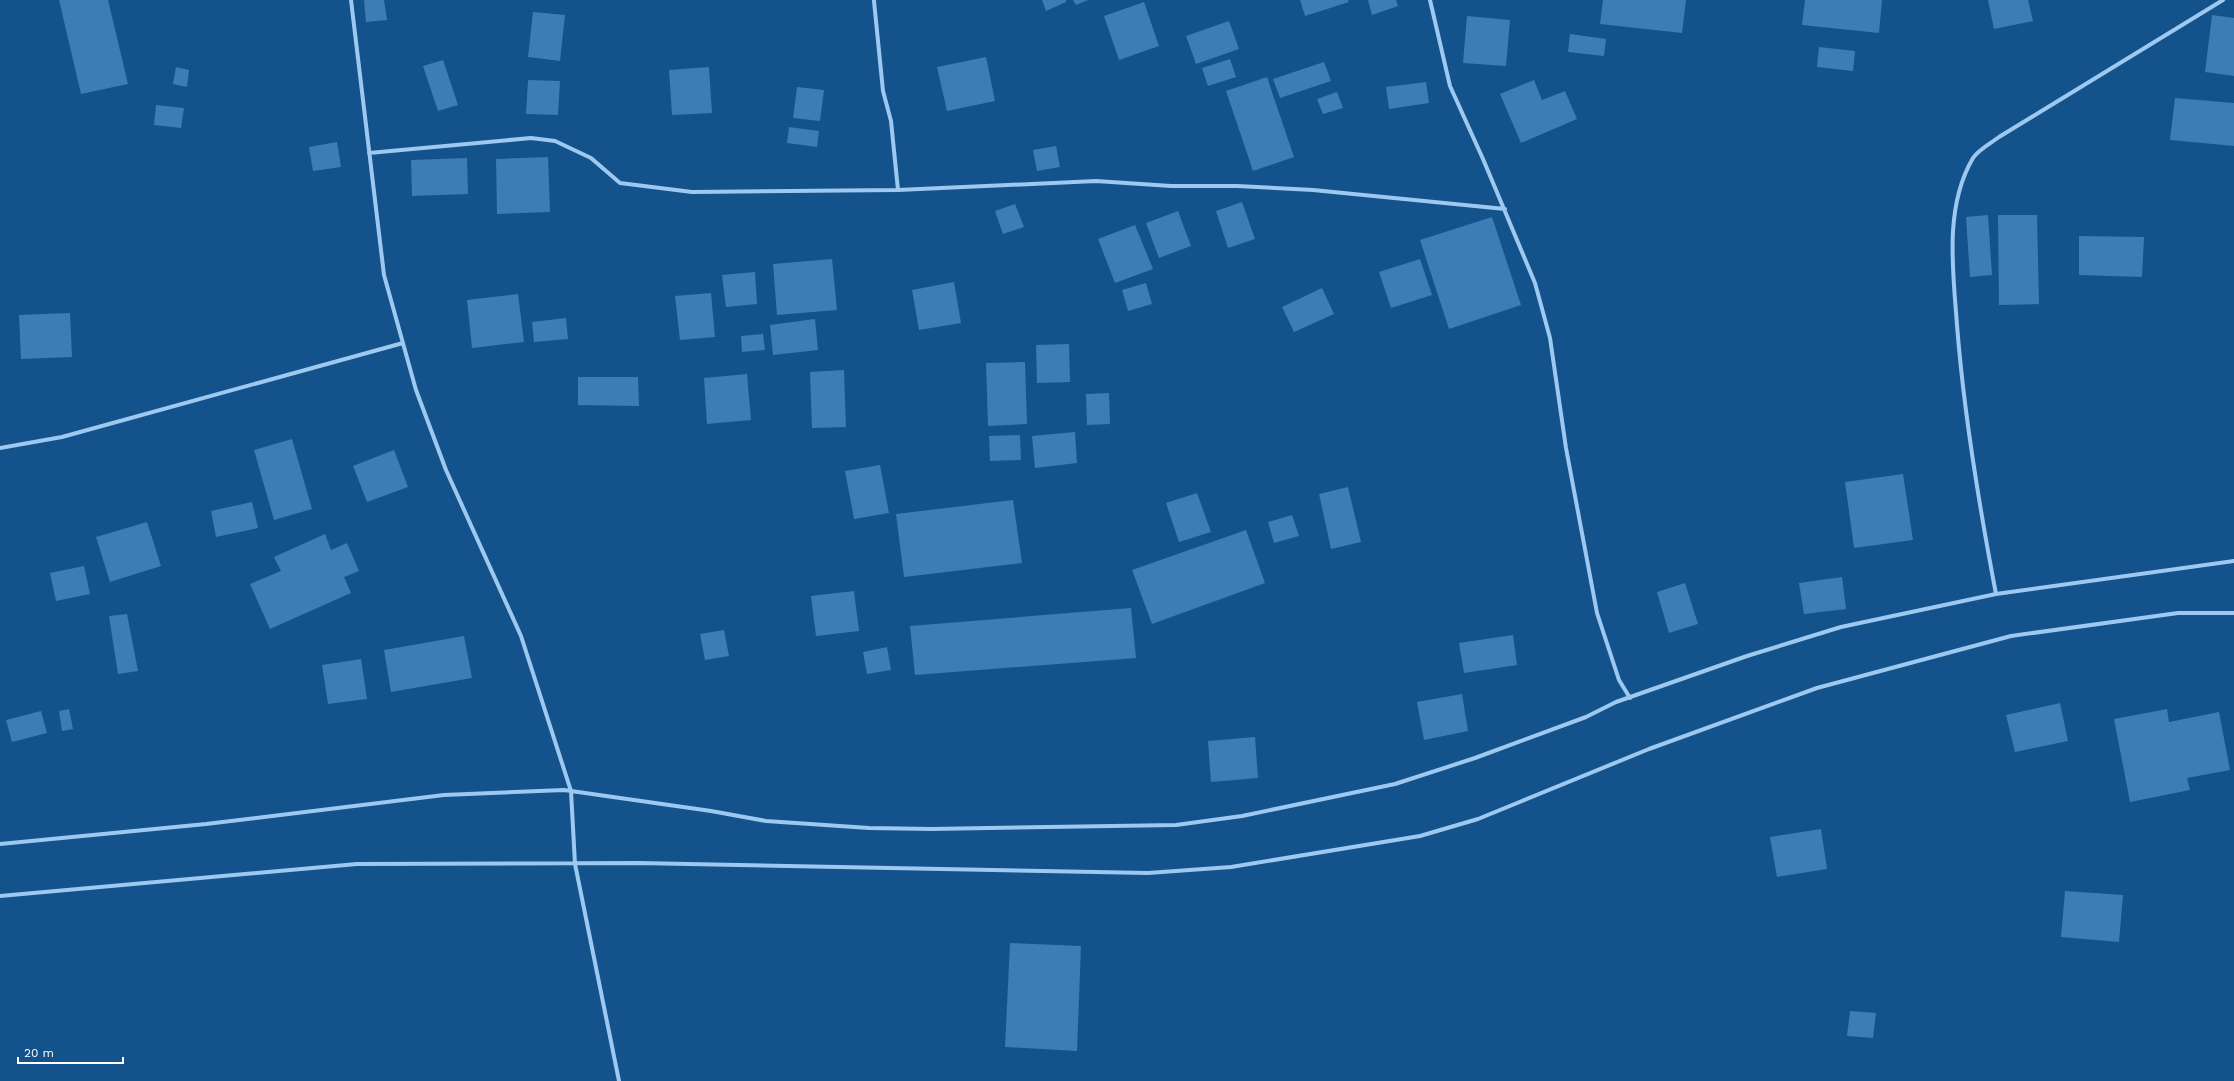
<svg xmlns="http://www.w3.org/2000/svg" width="2234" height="1081" font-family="'Work Sans',sans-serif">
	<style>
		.building { fill: #3d7cb4 }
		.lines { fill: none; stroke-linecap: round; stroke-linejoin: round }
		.street { stroke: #9dc9f0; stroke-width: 4 }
	</style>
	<rect width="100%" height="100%" fill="#14528b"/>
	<path class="building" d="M59 0H108L128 84 81 94Z
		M364 0H384L387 20 366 22Z
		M1042 0H1066V2L1046 11Z
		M1073 0H1088L1076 5Z
		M1300 0H1348L1349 2 1305 16Z
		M1368 0H1396L1398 6 1372 15Z
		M1603 0H1686L1682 33 1600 24Z
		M1805 0H1882L1879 33 1802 25Z
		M1988 0H2028L2033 21 1994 29Z
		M1144 2 1159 46 1119 60 1104 16Z
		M533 12 565 15 560 61 528 57Z
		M2212 15 2234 18V76L2205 72Z
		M1467 16 1510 20 1506 66 1463 63Z
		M1229 21 1239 49 1196 64 1186 36Z
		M1570 34 1606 39 1604 56 1568 52Z
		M1819 47 1855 51 1853 71 1817 67Z
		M986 57 995 101 947 111 937 67Z
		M1230 59 1236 77 1208 86 1202 68Z
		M443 60 458 105 438 111 423 66Z
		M1324 62 1331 81 1280 98 1273 79Z
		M176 67 189 70 187 87 173 84Z
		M709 67 712 113 672 115 669 70Z
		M1267 77 1294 157 1253 171 1226 91Z
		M528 80 560 81 558 115 526 114Z
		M1534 80 1542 100 1565 91 1577 119 1521 143 1500 94Z
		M1426 82 1429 103 1389 109 1386 87Z
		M797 87 824 90 820 121 793 118Z
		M1337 92 1343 108 1323 114 1317 99Z
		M2175 98 2234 103V146L2170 140Z
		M156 105 184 108 181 128 154 125Z
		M789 127 819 131 817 147 787 143Z
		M337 142 341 167 313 171 309 147Z
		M1056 146 1060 167 1037 171 1033 150Z
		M548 157 550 212 497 214 496 159Z
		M467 158 468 194 412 196 411 160Z
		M1242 202 1255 239 1228 248 1216 211Z
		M1015 204 1024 227 1003 234 995 211Z
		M1178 211 1191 246 1159 258 1146 223Z
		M1988 215 1992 275 1970 277 1966 217Z
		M1998 215H2037L2039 304 1999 305Z
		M1492 217 1521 305 1449 329 1420 240Z
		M1135 225 1153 269 1115 283 1098 239Z
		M2079 236 2144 237 2142 277 2079 275Z
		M832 259 837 310 777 315 773 264Z
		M1420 259 1432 295 1391 308 1379 272Z
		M755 272 757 304 726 307 722 275Z
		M954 282 961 323 919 330 912 290Z
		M1146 283 1152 304 1128 311 1122 290Z
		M1322 288 1334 314 1294 332 1282 307Z
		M711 293 715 337 680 340 675 296Z
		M518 294 524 342 472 348 467 300Z
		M70 313 72 357 21 359 19 315Z
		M566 318 568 339 534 342 532 322Z
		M815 319 818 350 773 355 770 325Z
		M763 334 765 350 742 352 741 336Z
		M1069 344 1070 382 1037 383 1036 345Z
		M1025 362 1027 424 988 426 986 363Z
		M844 370 846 427 812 428 810 372Z
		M747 374 751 420 707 424 704 378Z
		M578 377H638L639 406 578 405Z
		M1109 393 1110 424 1087 425 1086 394Z
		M1075 432 1077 463 1035 468 1032 436Z
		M1020 435 1021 460 990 461 989 436Z
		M292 439 312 509 274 520 254 450Z
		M394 450 408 487 367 502 353 466Z
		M880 465 889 513 854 519 845 471Z
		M1903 474 1913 540 1854 548 1845 482Z
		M1348 487 1361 542 1331 549 1319 494Z
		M1197 493 1211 532 1179 542 1166 503Z
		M1013 500 1022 563 904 577 896 514Z
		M252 502 258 528 216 537 211 511Z
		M1292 515 1299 536 1274 543 1268 522Z
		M147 522 161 566 110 582 96 537Z
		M1246 530 1265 583 1152 624 1132 570Z
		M325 534 331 550 347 543 359 571 344 577 351 593 270 629 250 584 281 571 274 557Z
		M84 566 90 594 56 601 50 573Z
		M1842 577 1846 609 1804 614 1799 583Z
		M1685 583 1698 624 1669 633 1657 592Z
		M854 591 859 631 816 636 811 596Z
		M1131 608 1136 658 915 675 910 626Z
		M127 614 138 671 118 674 109 616Z
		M724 630 729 656 705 660 700 634Z
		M1513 635 1517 665 1464 673 1459 643Z
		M464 636 472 678 391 692 384 650Z
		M887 647 891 670 867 674 863 652Z
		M361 659 367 699 328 704 322 665Z
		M1462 694 1468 731 1424 740 1417 702Z
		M2060 703 2068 741 2015 752 2006 715Z
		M69 709 73 729 62 731 59 711Z
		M2167 709 2169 722 2219 712 2230 770 2187 778 2190 790 2130 802 2114 719Z
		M41 711 47 733 12 742 6 720Z
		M1255 737 1258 778 1211 782 1208 741Z
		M1821 829 1827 869 1777 877 1770 837Z
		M2065 891 2123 895 2119 942 2061 937Z
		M1010 943 1081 946 1077 1051 1005 1047Z
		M1850 1011 1876 1013 1873 1038 1847 1036Z"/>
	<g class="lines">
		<path class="street" d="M351 0 384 275 416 390 446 470 521 636 571 791 575 864 619 1081
			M1430 0 1450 86 1483 159 1535 283 1550 338 1566 448 1597 613 1619 680 1630 698
			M874 1 883 91 891 121 898 190
			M369 153 531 138 555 141 591 158 620 183 692 192 898 190 1096 181 1171 186H1237L1313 190 1505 209
			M0 448 62 437 403 343
			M1996 594C1979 505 1964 416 1957 325 1953 271 1944 207 1973 158 1978 150 1991 143 1999 137L2223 0
			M0 844 206 824 444 795 564 790 711 811 766 821 869 828 931 829 1176 825 1242 816 1395 784 1475 758 1586 717 1616 702 1747 656 1841 627 1996 594 2234 561
			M0 896 357 864 638 863 1148 873 1231 867 1420 836 1478 819 1649 749 1817 688 2011 636 2178 613H2234"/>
	</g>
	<path d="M18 1057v6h105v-6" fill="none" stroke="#ffffff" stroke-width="2"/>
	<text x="24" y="1057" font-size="12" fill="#ffffff" stroke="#14528b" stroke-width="3" paint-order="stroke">20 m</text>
</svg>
